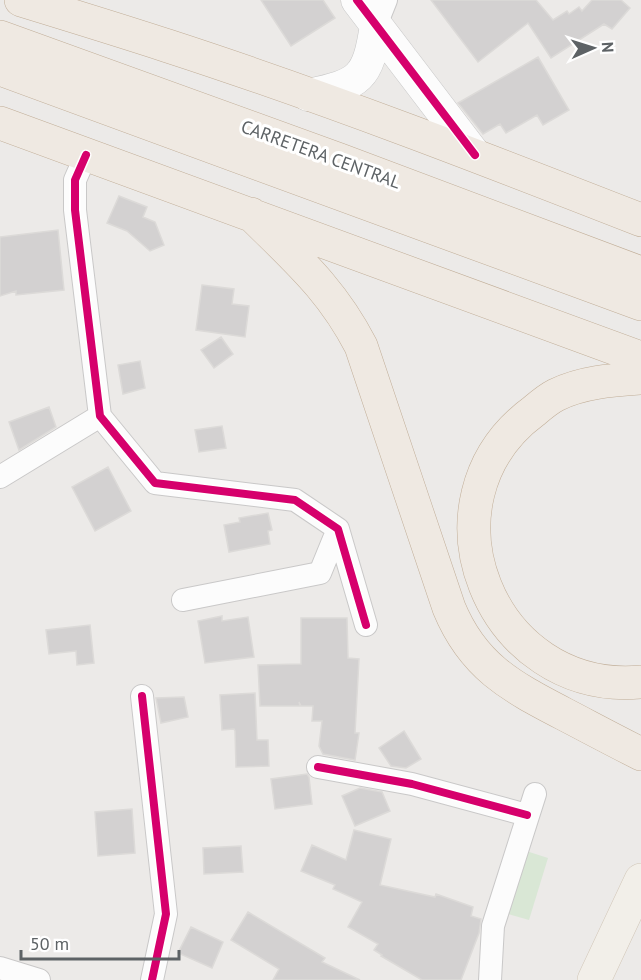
<svg xmlns="http://www.w3.org/2000/svg" width="641" height="980" font-family="'PT Sans',sans-serif">
	<style>
		.pitch { fill: #d9e7d5 }
		.building { fill: #d3d1d1; stroke: #dcdad8; stroke-width: 1.5 }
		.lines { fill: none; stroke-linecap: round; stroke-linejoin: round }
		.street-casing { stroke: #c9c8c8; stroke-width: 24 }
		.secondary-casing { stroke: #c8c8c8; stroke-width: 33 }
		.primary-casing { stroke: #d2c7b8; stroke-width: 34 }
		.highway-casing { stroke: #c1ae98; stroke-width: 34 }
		.street { stroke: #fcfcfc; stroke-width: 22 }
		.secondary { stroke: #fcfcfc; stroke-width: 32 }
		.primary { stroke: #f2efe9; stroke-width: 33 }
		.highway { stroke: #efe9e2; stroke-width: 33 }
		.cycleway-casing { stroke: #fff; stroke-width: 11 }
		.cycleway { stroke: #d6006c; stroke-width: 8 }
		.labels { text-anchor: middle; dominant-baseline: central; stroke-width: 6; stroke-linejoin: round; paint-order: stroke }
		.street-label { font-size: 18px; fill: #5d6265; stroke: #fff }
	</style>
	<rect width="100%" height="100%" fill="#eceae8"/>
	<path class="pitch" d="M520 849 548 858 529 920 501 912Z"/>
	<path class="building" d="M261 0H323L335 18 291 46Z
		M431 0H536L553 20 567 11 569 14 579 7 582 11 592 0H621L630 8 612 29 604 24 551 58 528 23 478 62Z
		M538 57 569 110 543 125 537 115 506 133 500 124 483 134 458 103Z
		M119 196 147 207 143 217 155 222 164 245 150 251 127 231 107 223Z
		M58 230 64 290 16 295V291L0 296V237Z
		M202 285 234 289 232 304 249 306 245 337 196 330Z
		M221 337 233 354 214 368 201 350Z
		M140 361 145 388 123 394 118 365Z
		M49 407 56 427 19 450 9 422Z
		M222 426 226 448 199 452 195 430Z
		M108 467 131 511 95 531 72 487Z
		M268 513 272 530 268 531 270 544 229 552 224 525 240 522 239 518Z
		M222 616V621L248 617 254 657 205 663 198 621Z
		M301 618H347L348 658 359 659 355 733H359L355 760 323 754 319 746 322 721H312L313 706H301L299 702 300 706H260L258 665 301 664Z
		M90 625 94 663 77 665 76 651 49 654 46 630Z
		M255 693 257 740H268L269 766 236 767 235 731 234 729 222 730 220 695Z
		M184 697 188 717 161 723 156 698Z
		M404 731 421 759 406 768 391 766 379 748Z
		M307 774 309 777 312 804 275 809 271 779Z
		M360 788 382 792 390 811 355 826 342 796Z
		M132 809 135 853 98 856 95 812Z
		M354 830 391 839 380 885 435 897 436 894 473 907 471 916 481 919 479 933 461 980H422L381 956 382 955 374 950 378 944 348 927 362 902 333 889 335 885 301 871 312 845 346 860Z
		M241 846 243 872 204 874 203 848Z
		M248 912 325 958 322 962 360 980H273L279 969 231 940Z
		M191 927 223 942 212 968 178 953Z"/>
	<g class="lines">
		<defs>
			<path id="street" d="M376 25 386 0
				M86 155 75 180V210L100 416 155 483 295 500 338 529 366 625
				M0 477 100 416
				M183 600 320 573 338 529
				M142 696 166 914 152 980
				M318 767 412 784 527 815
				M0 968 39 980
				M490 980 493 926 535 794"/>
			<path id="secondary" d="M357 0 475 155
				M308 95C360 84 368 79 376 25"/>
			<path id="primary" d="M594 980 641 880"/>
			<path id="highway" d="M21 0C70 15 119 30 168 46 328 98 485 159 641 220
				M0 37 340 160 641 273
				M0 69 641 304
				M0 123 641 358
				M251 214C296 259 331 288 361 346L449 608C473 666 510 686 564 714 589 727 615 741 641 754
				M641 378C613 380 582 382 556 395 548 399 541 405 534 411 412 501 490 696 641 682"/>
		</defs>
		<use href="#street" class="street-casing"/>
		<use href="#secondary" class="secondary-casing"/>
		<use href="#primary" class="primary-casing"/>
		<use href="#highway" class="highway-casing"/>
		<use href="#street" class="street"/>
		<use href="#secondary" class="secondary"/>
		<use href="#primary" class="primary"/>
		<use href="#highway" class="highway"/>
		<defs>
			<path id="cycleway" d="M357 0 475 155
				M86 155 75 180V210L100 416 155 483 295 500 338 529 366 625
				M142 696 166 914 152 980
				M318 767 412 784 527 815"/>
		</defs>
		<use href="#cycleway" class="cycleway-casing"/>
		<use href="#cycleway" class="cycleway"/>
	</g>
	<g class="labels">
		<g class="street-label">
			<text transform="translate(321 154) rotate(20)">CARRETERA CENTRAL</text>
		</g>
	</g>
	<g transform="translate(593 48) rotate(87)" stroke="#ffffff" stroke-width="4.5" paint-order="stroke">
	<path d="M0-4.5L10 22L0 15L-10 22Z" fill="#5d6265"/>
	<text y="-9" font-size="16" font-weight="bold" text-anchor="middle" fill="#5d6265">N</text>
	</g>
	<path d="M21 950v9h158v-9" fill="none" stroke="#5d6265" stroke-width="3"/>
	<text x="30" y="950" font-size="18" fill="#5d6265" stroke="#ffffff" stroke-width="4.5" paint-order="stroke">50 m</text>
</svg>
